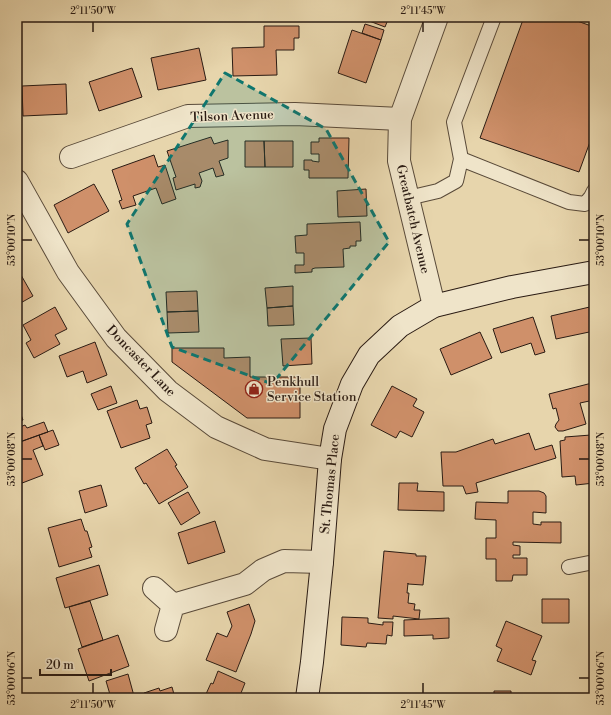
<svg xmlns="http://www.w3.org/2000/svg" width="611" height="715" font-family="'Libre Bodoni',serif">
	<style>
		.building { fill: #cf906a; stroke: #2a1b13 }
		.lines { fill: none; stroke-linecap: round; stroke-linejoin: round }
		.lane-casing { stroke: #594a39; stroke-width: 16 }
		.street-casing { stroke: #594a39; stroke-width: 24 }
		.secondary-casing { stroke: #2a1b13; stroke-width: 24 }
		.lane { stroke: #efe4c9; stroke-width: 14 }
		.street { stroke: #efe4c9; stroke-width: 22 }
		.secondary { stroke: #efe4c9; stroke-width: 22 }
		.marked { fill: #0f766e; fill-opacity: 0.2; stroke: #0f766e; stroke-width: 3; stroke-dasharray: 8 5; stroke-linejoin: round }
		.ticks { fill: none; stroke: #2a1b13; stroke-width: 1.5 }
		.labels { text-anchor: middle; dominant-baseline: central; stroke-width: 3; stroke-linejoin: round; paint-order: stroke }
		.street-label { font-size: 13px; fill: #2a1b13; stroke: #efe4c9 }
		.poi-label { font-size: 13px; fill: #2a1b13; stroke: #efe4c9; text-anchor: start }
		.neatline { fill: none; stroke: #2a1b13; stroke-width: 1.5 }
		.ticks-label { font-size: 10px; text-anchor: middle; fill: #2a1b13 }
	</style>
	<rect width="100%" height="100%" fill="#e7d5ac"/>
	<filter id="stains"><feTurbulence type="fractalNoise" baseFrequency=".005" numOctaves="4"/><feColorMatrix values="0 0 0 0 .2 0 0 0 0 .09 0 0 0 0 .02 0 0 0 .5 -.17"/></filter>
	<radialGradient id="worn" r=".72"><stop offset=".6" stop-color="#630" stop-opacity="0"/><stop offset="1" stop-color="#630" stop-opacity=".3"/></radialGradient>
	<path class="building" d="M365 17H389L385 27 364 19Z
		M524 17H566L594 27V131L579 172 480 138Z
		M365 24 384 30 381 40 362 33Z
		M264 26H299V38H294V50H276L277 75 233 76 232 48 264 47Z
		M352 30 381 40 366 83 338 73Z
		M199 48 206 80 158 90 151 58Z
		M132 68 142 97 99 111 89 82Z
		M66 84 67 114 23 116 22 86Z
		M211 137 214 144 228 140V158L219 161 224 175 216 177 213 168 199 173 202 181 200 187 195 188V184L176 190 173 178 176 177 167 151Z
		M319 138H349L348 178H309V170H304V160H312V161L319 162V154H311V142H319Z
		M245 141H264L265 167H245Z
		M264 141H293V167H265Z
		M154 155 158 167 165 165 176 199 162 204 156 188 133 196 136 205 122 209 119 201 122 200 112 170Z
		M94 184 109 211 68 233 54 205Z
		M366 189 367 216 338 217 337 191Z
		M360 222 361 241H356V246H350V248L343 249 344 267 315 268 312 269V272L295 273V265H304V253H296L295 236 307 235V224Z
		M17 268 33 296 17 305Z
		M293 286V306L267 308 265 288Z
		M197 291 198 311 167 312 166 292Z
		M293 306 294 325 268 326 267 308Z
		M594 306V331L556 339 551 316Z
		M55 307 67 329 55 335 60 344 34 358 26 343 31 340 23 325Z
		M198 311 199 332 168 333 167 312Z
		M533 317 545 352 535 355 531 343 501 353 493 329Z
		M480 332 492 358 451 375 440 349Z
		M311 338 312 364 283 366 281 339Z
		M95 342 107 375 87 383 83 371 67 377 59 356Z
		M172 348H224V358L250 357V377H300V418H247L172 362Z
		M592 383 594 391V400L580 403 586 424 563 431H558L555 427 556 424 559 420 556 408 553 409 549 394Z
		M111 386 117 403 98 410 91 394Z
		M392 386 417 399 413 406 424 412 412 437 400 431 396 438 371 425Z
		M137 400 140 409 147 407 152 423 146 425 150 438 121 448 107 411Z
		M17 404 23 420 18 422 20 427 25 425 27 428 44 422 48 432 17 443Z
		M53 430 59 445 45 450 39 435Z
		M529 433 535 450 552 445 556 458 476 483 478 492 466 494 463 486H443L441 452H456L493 439 495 444Z
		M39 435 43 446 33 450 43 475 17 485V443Z
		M591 435 593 455H594V483L576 485 575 476 562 477 560 441 565 440V437Z
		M167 449 177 465 175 466 188 487 159 504 146 483 144 484 135 468Z
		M399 483H418L417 491 444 492V511L398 510Z
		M101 485 107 506 85 513 79 491Z
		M508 491H539L544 493 546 496V513L533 512V524L541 525V522H561V543L513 542V545L520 546V555H513V558H527V575H513L512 581H496V559H486V538H496V520L475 519 476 502 508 503Z
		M188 492 200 513 181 525 168 503Z
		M81 519 85 531H87L92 547 89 548 92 557 59 567 48 528Z
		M215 521 225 552 188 564 178 533Z
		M384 551 416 554V556H426L423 585 408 584V583L407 593H409L408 603 415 604 414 610H420L419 619 393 616V619L378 618Z
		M99 565 108 595 65 608 56 578Z
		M542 599H569V623H542Z
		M90 601 103 640 82 647 69 607Z
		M249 604 255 621 251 634 236 672 206 660 217 633 227 637 232 626 227 612Z
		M342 617 368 618V623L383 625V622H393L392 636 387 635 386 644 367 643 366 647 341 645Z
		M449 618V638L433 639V635L404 636V620Z
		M506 621 542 636 532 660 536 661 531 675 497 661 502 649 496 646Z
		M118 635 129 666 89 681 78 649Z
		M218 671 245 683 239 698H207L209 695 206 694 211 683 213 684Z
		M128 674 134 696 129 698H111L106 681Z
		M172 687 175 698H145L144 693 159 688 160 691Z
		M494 691H511V696H513V698H471V694L494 695Z"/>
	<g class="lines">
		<defs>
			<path id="lane" d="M461 159 569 202 585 204 591 197 594 191
				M408 198 438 191 456 181 461 159 454 122 494 17
				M569 567 594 562"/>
			<path id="street" d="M71 157 188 116 295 114 400 119
				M17 181 68 272 116 338 168 391 216 427 265 449 330 459
				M434 306 399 161 400 119 437 17
				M154 588 173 605 166 630
				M173 605 245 584 263 570 284 561 322 562"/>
			<path id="secondary" d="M307 698 312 662 322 562 330 459 335 429 352 384 369 355 400 326 434 306 512 287 594 272"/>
		</defs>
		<use href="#lane" class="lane-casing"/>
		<use href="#street" class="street-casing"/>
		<use href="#secondary" class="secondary-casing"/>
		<use href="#lane" class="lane"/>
		<use href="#street" class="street"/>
		<use href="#secondary" class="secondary"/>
	</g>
	<path class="marked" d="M225 73 326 129 389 242 272 384 172 347 127 224Z"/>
	<path class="ticks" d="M93 22V32M423 22V32M22 240H32M579 240H589M22 459H32M579 459H589M22 678H32M579 678H589M93 683V693M423 683V693"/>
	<defs>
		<symbol id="shop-ring" viewBox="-11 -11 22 22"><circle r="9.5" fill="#efe4c9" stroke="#8f2418" stroke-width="1.5"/><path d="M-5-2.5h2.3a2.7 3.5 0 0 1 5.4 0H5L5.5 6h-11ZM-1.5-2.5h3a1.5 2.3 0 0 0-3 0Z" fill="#8f2418"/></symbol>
	</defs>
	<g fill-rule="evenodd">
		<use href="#shop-ring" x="244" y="379" width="20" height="20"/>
	</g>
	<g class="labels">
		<g class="street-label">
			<text transform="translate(232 116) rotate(-2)">Tilson Avenue</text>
			<text transform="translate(413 219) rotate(77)">Greatbatch Avenue</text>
			<text transform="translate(141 361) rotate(46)">Doncaster Lane</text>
			<text transform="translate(330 484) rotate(-84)">St. Thomas Place</text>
		</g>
		<g class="poi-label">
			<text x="267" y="382">Penkhull<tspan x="267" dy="15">Service Station</tspan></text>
		</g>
	</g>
	<rect width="611" height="715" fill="none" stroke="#e7d5ac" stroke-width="44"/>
	<path d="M40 669v6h71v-6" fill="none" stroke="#2a1b13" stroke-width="2"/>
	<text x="46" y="669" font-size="12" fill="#2a1b13" stroke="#efe4c9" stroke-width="3" paint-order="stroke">20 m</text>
	<rect x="22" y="22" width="567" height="671" class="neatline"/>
	<g class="ticks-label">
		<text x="93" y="14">2°11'50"W</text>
		<text x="423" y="14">2°11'45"W</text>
		<text transform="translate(11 240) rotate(-90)" y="4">53°00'10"N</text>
		<text transform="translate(600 240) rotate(-90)" y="4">53°00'10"N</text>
		<text transform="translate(11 459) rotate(-90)" y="4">53°00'08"N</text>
		<text transform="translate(600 459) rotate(-90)" y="4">53°00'08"N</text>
		<text transform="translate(11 678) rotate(-90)" y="4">53°00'06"N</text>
		<text transform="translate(600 678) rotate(-90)" y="4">53°00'06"N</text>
		<text x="93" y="708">2°11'50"W</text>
		<text x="423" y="708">2°11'45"W</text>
	</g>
	<rect width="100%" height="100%" filter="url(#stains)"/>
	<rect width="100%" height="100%" fill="url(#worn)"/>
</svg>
